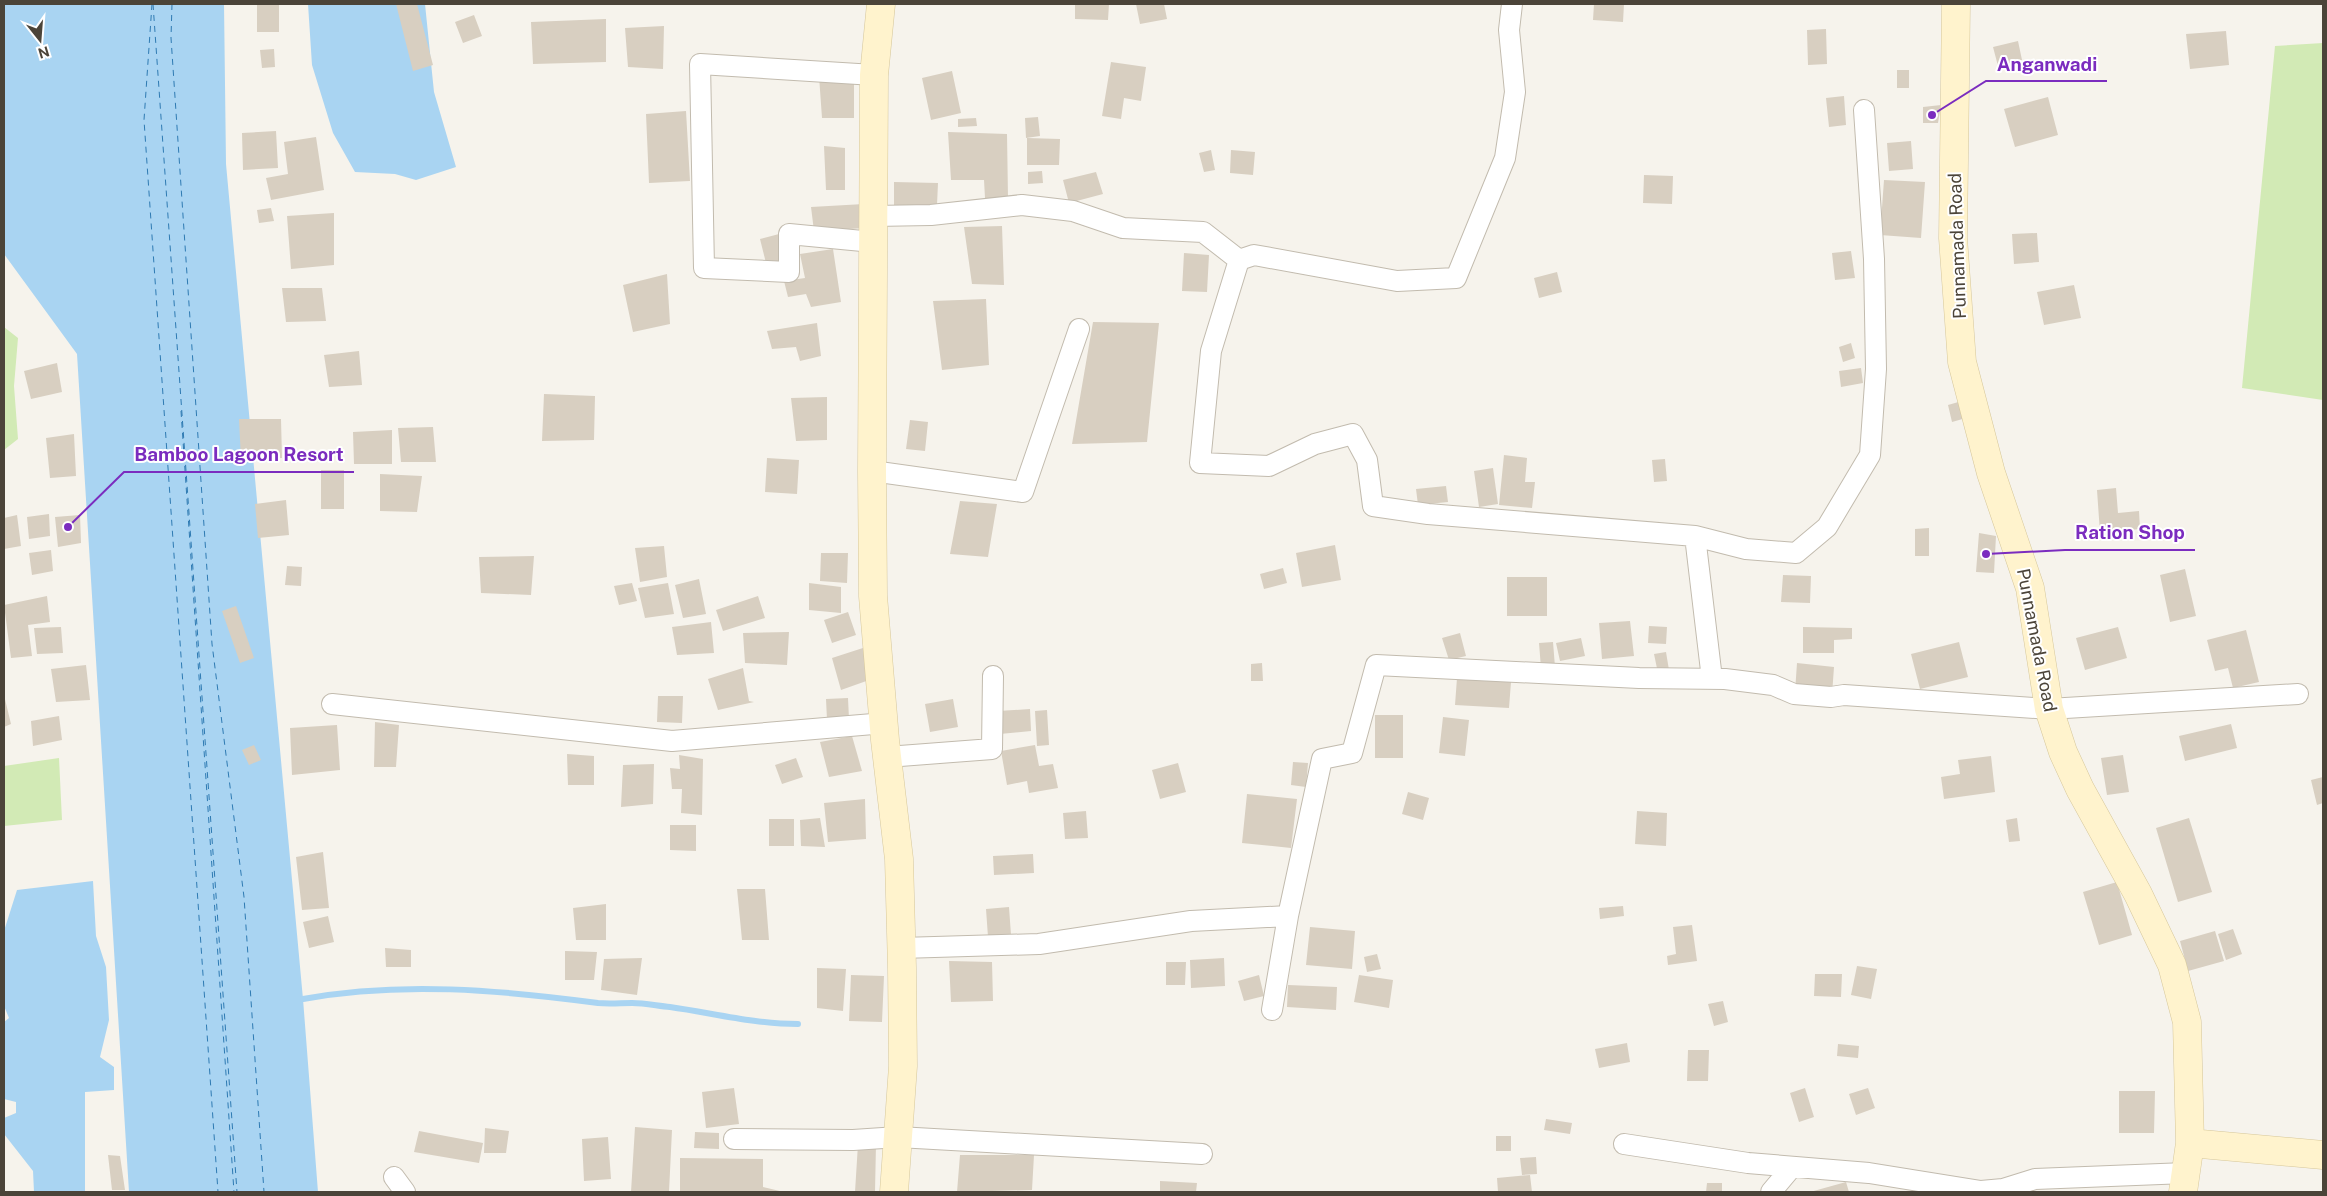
<svg xmlns="http://www.w3.org/2000/svg" width="2327" height="1196" font-family="'Public Sans',sans-serif">
	<style>
		.green { fill: #d2eab5 }
		.water { fill: #a9d4f2 }
		.lines { fill: none; stroke-linecap: round; stroke-linejoin: round }
		.stream { stroke: #a9d4f2; stroke-width: 6 }
		.ferry { stroke: #2e7ab2; stroke-width: 1; stroke-dasharray: 6 5; stroke-linecap: butt }
		.building { fill: #d8cfc1 }
		.street-casing { stroke: #c2bbae; stroke-width: 22 }
		.secondary-casing { stroke: #d6c79b; stroke-width: 29 }
		.street { stroke: #fff; stroke-width: 20 }
		.secondary { stroke: #fff3cd; stroke-width: 28 }
		.labels { text-anchor: middle; dominant-baseline: central; stroke-width: 4; stroke-linejoin: round; paint-order: stroke }
		.street-label { font-size: 18px; fill: #4b4439; stroke: #fff }
		.leader { fill: none; stroke: #7b2cbf; stroke-width: 2 }
		.callout-dot { fill: #7b2cbf; stroke: #fff; stroke-width: 2 }
		.callout-label { font-size: 19px; text-anchor: middle; font-weight: bold; fill: #7b2cbf; stroke: #fff; stroke-width: 4; stroke-linejoin: round; paint-order: stroke }
	</style>
	<rect width="100%" height="100%" fill="#f6f3ec"/>
	<path class="green" d="M2323 43V400L2242 388 2275 46Z
		M4 327 18 338 14 386 18 439 4 450Z
		M59 758 62 820 4 826V766Z"/>
	<path class="water" d="M4 4H224L226 164 303 999 318 1192H129L77 354 4 254Z
		M308 4H425L434 92 456 167 416 180 395 174 355 172 333 133 312 65Z
		M93 881 96 936 106 967 109 1020 100 1057 114 1067V1090L85 1092V1192H34L33 1171 4 1134V1118L16 1113V1102L4 1099V1022L9 1018 4 1006V931L17 890Z"/>
	<g class="lines">
		<path class="stream" d="M303 999C400 981 501 990 598 1003 609 1004 621 1003 632 1003 645 1003 658 1006 670 1007 713 1013 754 1024 798 1024"/>
		<path class="ferry" d="M152 4 144 120 218 1192
			M153 4 237 1192
			M172 4 171 38 212 644 244 897 264 1192
			M181 411 234 1192"/>
	</g>
	<path class="building" d="M257 4H279V32H257Z
		M396 4H417L433 65 413 71Z
		M1075 4H1109L1108 20 1075 19Z
		M1136 4H1164L1167 19 1140 24Z
		M1594 4H1624L1623 22 1593 20Z
		M474 15 482 36 463 43 455 22Z
		M606 19V62L533 64 531 22Z
		M664 26 663 69 628 67 625 28Z
		M1826 29 1827 64 1808 65 1807 30Z
		M2226 31 2229 65 2190 69 2186 34Z
		M2018 41 2022 60 1998 66 1993 47Z
		M274 49 275 67 262 68 260 50Z
		M1111 62 1146 67 1141 101 1124 98 1121 119 1102 116Z
		M1897 70H1909V88H1897Z
		M952 71 961 113 931 120 922 78Z
		M819 76 854 77V118H822Z
		M1844 96 1846 125 1829 127 1826 98Z
		M2048 97 2058 135 2015 147 2004 109Z
		M1941 105 1938 123H1923V107Z
		M686 111 690 181 649 183 646 114Z
		M1038 117 1040 136 1026 138 1025 118Z
		M976 118 977 126 958 127V119Z
		M276 131 278 168 243 170 242 133Z
		M948 132 1007 134 1008 198H985L984 180H951Z
		M316 137 324 190 271 200 266 178 288 174 284 142Z
		M1027 138 1060 139 1059 165H1027Z
		M1911 141 1913 169 1889 171 1887 143Z
		M824 146 845 148V190H826Z
		M1211 150 1215 170 1204 172 1199 153Z
		M1231 150 1255 152 1253 175 1230 173Z
		M1042 171 1043 183 1028 184V172Z
		M1096 172 1103 194 1069 203 1063 180Z
		M1644 175 1673 176 1672 204 1643 203Z
		M1884 180 1925 182 1921 238 1880 235Z
		M894 182 938 183 937 205H894Z
		M864 204 866 228 814 231 811 207Z
		M271 208 274 221 259 223 257 210Z
		M334 213V265L291 269 287 216Z
		M1002 226 1004 285 972 284 964 227Z
		M2037 233 2039 262 2014 264 2012 234Z
		M779 234 786 263 767 267 760 239Z
		M833 249 841 302 811 307 806 294 788 297 784 281 805 278 800 254Z
		M1851 251 1855 278 1835 280 1832 253Z
		M1184 253 1209 255 1207 292 1182 291Z
		M1557 272 1562 292 1539 298 1534 278Z
		M667 274 670 324 633 332 623 285Z
		M2074 285 2081 318 2044 325 2037 292Z
		M282 288H322L326 321 286 322Z
		M986 299 989 365 942 370 933 301Z
		M1093 322 1159 323 1147 442 1072 444Z
		M817 323 821 356 800 361 796 347 772 349 767 331Z
		M1851 343 1855 358 1843 362 1839 347Z
		M359 351 362 385 329 387 324 355Z
		M57 363 62 392 31 399 24 371Z
		M1861 368 1863 383 1841 387 1839 371Z
		M544 394 595 396 594 440 542 441Z
		M827 397V440L796 441 791 398Z
		M1962 401 1966 418 1952 422 1948 405Z
		M239 419H281L282 458 241 460Z
		M910 420 928 422 925 451 906 449Z
		M433 427 436 462H401L398 428Z
		M392 430V464H354L353 432Z
		M74 434 76 476 50 478 46 438Z
		M1504 455 1527 458 1525 482H1535L1532 508 1499 505Z
		M767 458 799 460 797 494 765 492Z
		M1665 459 1667 481 1654 482 1652 460Z
		M1493 468 1498 504 1479 507 1474 471Z
		M321 470H344V509H321Z
		M380 474 422 476 417 512 380 511Z
		M1446 486 1448 502 1418 505 1416 489Z
		M2116 488 2118 513 2139 511 2140 529 2100 533 2097 490Z
		M286 500 289 535 258 538 255 504Z
		M960 501 997 504 988 557 950 554Z
		M49 514 50 536 29 539 27 517Z
		M17 515 21 546 4 549V518Z
		M80 515 81 543 58 547 55 517Z
		M1929 528V556H1915V529Z
		M1979 533 1996 536 1994 573 1976 572Z
		M1335 545 1341 580 1302 587 1296 553Z
		M664 546 667 577 640 582 635 548Z
		M51 550 53 571 32 575 29 553Z
		M821 553H848L847 583 820 581Z
		M534 556 531 595 481 593 479 557Z
		M287 566 302 567 301 586 285 585Z
		M1283 568 1287 583 1264 589 1260 574Z
		M2185 569 2196 616 2170 622 2160 575Z
		M1783 575 1811 576 1810 603 1781 602Z
		M1507 577H1547V616H1507Z
		M699 579 706 614 683 618 675 585Z
		M632 583 637 601 619 605 614 586Z
		M668 583 674 614 645 618 638 588Z
		M809 583 841 587V613L809 610Z
		M47 596 50 622 28 625 32 656 11 658 4 605Z
		M758 596 765 618 723 631 716 610Z
		M236 606 254 658 240 663 222 611Z
		M848 612 856 635 832 643 824 620Z
		M1630 621 1634 656 1602 659 1599 623Z
		M711 622 714 653 677 655 672 627Z
		M1649 626 1667 627 1666 644 1648 643Z
		M61 627 63 653 37 654 34 628Z
		M1803 627 1852 628V639L1834 640V653H1803Z
		M2118 627 2127 658 2085 670 2076 638Z
		M2246 630 2259 682 2233 688 2228 668 2215 671 2207 640Z
		M789 632 787 665 745 663 743 633Z
		M1460 633 1466 656 1449 660 1442 638Z
		M1581 638 1585 656 1560 661 1556 643Z
		M1553 642 1555 667 1541 668 1539 643Z
		M1959 642 1968 677 1920 689 1911 654Z
		M866 647 872 679 841 690 832 658Z
		M1666 652 1670 676 1659 678 1654 654Z
		M1262 663 1263 681H1251V664Z
		M1797 663 1834 667 1832 695 1795 692Z
		M86 665 90 700 56 702 51 669Z
		M743 668 749 701 754 702 718 710 708 679Z
		M1457 678 1511 682 1509 708 1455 705Z
		M4 695 11 724 4 727Z
		M658 696H683L682 723 657 722Z
		M848 698 849 719 827 720 826 699Z
		M953 699 958 727 930 732 925 704Z
		M1030 709 1031 731 1000 734 998 711Z
		M1047 710 1049 745 1037 746 1035 711Z
		M1375 715H1403V758H1375Z
		M59 716 62 740 33 746 31 721Z
		M1443 717 1469 720 1465 756 1439 753Z
		M375 722 399 725 396 767H374Z
		M2231 724 2237 748 2185 761 2179 736Z
		M337 725 340 770 292 775 290 728Z
		M852 736 862 771 829 777 820 742Z
		M254 745 261 760 249 765 242 750Z
		M1035 745 1039 766 1053 764 1058 788 1029 793 1027 781 1007 785 1001 751Z
		M567 754 594 756V785H568Z
		M679 755 703 759 702 815 681 813 682 789H672L670 768 680 769Z
		M2123 755 2129 792 2107 795 2101 758Z
		M1991 756 1995 792 1944 799 1941 777 1960 774 1958 760Z
		M796 758 803 777 782 784 775 765Z
		M1293 762 1308 763 1306 787 1291 785Z
		M1178 763 1186 792 1160 799 1152 770Z
		M654 764 653 804 621 807 623 765Z
		M2323 777V803L2317 805 2311 780Z
		M1408 792 1429 798 1423 820 1402 814Z
		M1247 794 1297 799 1291 848 1242 843Z
		M865 799 866 839 828 842 824 803Z
		M1086 811 1088 838 1065 839 1063 813Z
		M1637 811 1667 813 1666 846 1635 844Z
		M820 818 825 847 801 846 800 820Z
		M2017 818 2020 841 2009 842 2006 820Z
		M2189 818 2212 892 2178 902 2156 828Z
		M769 819H794V846H769Z
		M670 825H696V851L670 850Z
		M323 852 329 908 302 910 296 857Z
		M1033 854 1034 873 994 875 993 856Z
		M2117 882 2132 935 2099 945 2083 892Z
		M737 889H765L769 940H742Z
		M606 904V940H576L573 908Z
		M1623 906 1624 916 1600 919 1599 908Z
		M1009 907 1011 935 988 937 986 909Z
		M328 916 334 942 309 948 303 922Z
		M1692 925 1697 961 1668 965 1667 956 1676 954 1673 927Z
		M1310 927 1355 931 1352 969 1306 965Z
		M2233 929 2242 954 2226 960 2218 934Z
		M2215 931 2224 961 2188 971 2180 941Z
		M385 948 411 950V967H386Z
		M565 951 597 952 594 980H565Z
		M1377 954 1381 969 1367 972 1364 957Z
		M642 958 637 995 601 990 604 959Z
		M1224 958 1225 986 1191 988 1190 960Z
		M949 961 992 962 993 1001 951 1002Z
		M1166 962H1186L1185 985H1166Z
		M1857 966 1877 969 1871 999 1851 995Z
		M817 968 846 969 843 1011 817 1008Z
		M1815 974H1842L1841 997 1814 996Z
		M851 975 884 976 882 1022 849 1021Z
		M1259 975 1264 996 1244 1001 1238 981Z
		M1359 975 1393 980 1389 1008 1354 1002Z
		M1288 985 1337 987 1336 1010 1287 1007Z
		M1723 1001 1728 1022 1714 1026 1708 1004Z
		M1627 1043 1630 1062 1599 1068 1595 1049Z
		M1838 1044 1859 1046 1858 1058 1837 1056Z
		M1688 1050H1709L1708 1081H1687Z
		M734 1088 739 1124 706 1128 702 1092Z
		M1805 1088 1814 1117 1799 1122 1790 1093Z
		M1868 1088 1875 1108 1856 1115 1849 1094Z
		M2119 1091H2155L2154 1133H2119Z
		M1546 1119 1572 1123 1570 1134 1544 1130Z
		M635 1127 672 1130 669 1192H631Z
		M485 1128 509 1131 506 1153H484Z
		M419 1131 483 1143 479 1163 414 1152Z
		M695 1132 719 1133V1149L694 1148Z
		M1496 1136H1511V1151H1496Z
		M608 1137 611 1179 584 1181 582 1139Z
		M858 1144H876L875 1192H855Z
		M108 1155 120 1156 125 1190H112Z
		M960 1155H1034L1032 1190 957 1192Z
		M1536 1157 1537 1174 1522 1175 1520 1158Z
		M680 1158 763 1159V1187L784 1192H680Z
		M1530 1175 1532 1192H1498L1497 1178Z
		M1160 1181 1197 1183 1196 1192H1160Z
		M1846 1182 1849 1192H1810Z
		M1707 1183H1722V1192H1706Z"/>
	<g class="lines">
		<defs>
			<path id="street" d="M874 216 931 215 1022 205 1073 211 1123 228 1203 232 1239 260 1211 351 1200 463 1269 466 1315 444 1353 434 1367 460 1373 506 1428 514 1695 536 1746 549 1796 553 1827 527 1870 455 1876 369 1874 259 1864 110
				M873 242 789 234V272L704 268 700 64 874 75
				M1239 260 1254 255 1397 281 1456 278 1505 158 1515 92 1509 30 1512 4
				M872 471 1023 492 1079 329
				M1695 536 1712 679
				M332 704 672 741 885 723
				M887 757 992 749 993 676
				M901 948 1039 944 1191 921 1288 916 1322 759 1352 753 1376 665 1639 678 1725 679 1773 685 1794 694 1831 697 1844 695 2049 709 2298 694
				M1272 1010 1288 916
				M734 1139 853 1140 898 1137 1202 1154
				M1624 1144 1748 1163 1869 1173 1981 1191 2003 1189 2035 1179 2186 1173
				M394 1177 405 1192
				M1771 1192 1792 1167"/>
			<path id="secondary" d="M881 4 874 75 872 471 873 596 885 740 899 859 902 968 903 1066 894 1192
				M1956 4 1953 238 1962 362 1991 473 2030 588 2049 709 2063 752 2080 789 2138 894 2172 965 2187 1022 2190 1143 2183 1192
				M2190 1143 2323 1155"/>
		</defs>
		<use href="#street" class="street-casing"/>
		<use href="#secondary" class="secondary-casing"/>
		<use href="#street" class="street"/>
		<use href="#secondary" class="secondary"/>
	</g>
	<g class="labels">
		<g class="street-label">
			<text transform="translate(1957 246) rotate(-92)">Punnamada Road</text>
			<text transform="translate(2037 640) rotate(79)">Punnamada Road</text>
		</g>
	</g>
	<path class="leader" d="M1932 115L1986 81H2107M68 527L124 472H354M1986 554L2065 550H2195"/>
	<g class="callout-dot">
		<circle cx="1932" cy="115" r="5"/>
		<circle cx="68" cy="527" r="5"/>
		<circle cx="1986" cy="554" r="5"/>
	</g>
	<g class="callout-label">
		<text x="2047" y="71">Anganwadi</text>
		<text x="239" y="461">Bamboo Lagoon Resort</text>
		<text x="2130" y="539">Ration Shop</text>
	</g>
	<rect width="2327" height="1196" fill="none" stroke="#4b4439" stroke-width="10"/>
	<g transform="translate(40 40) rotate(163)" stroke="#ffffff" stroke-width="4" paint-order="stroke">
	<path d="M0-4L9 19L0 12L-9 19Z" fill="#4b4439"/>
	<text y="-8" font-size="14" font-weight="bold" text-anchor="middle" fill="#4b4439">N</text>
	</g>
</svg>
